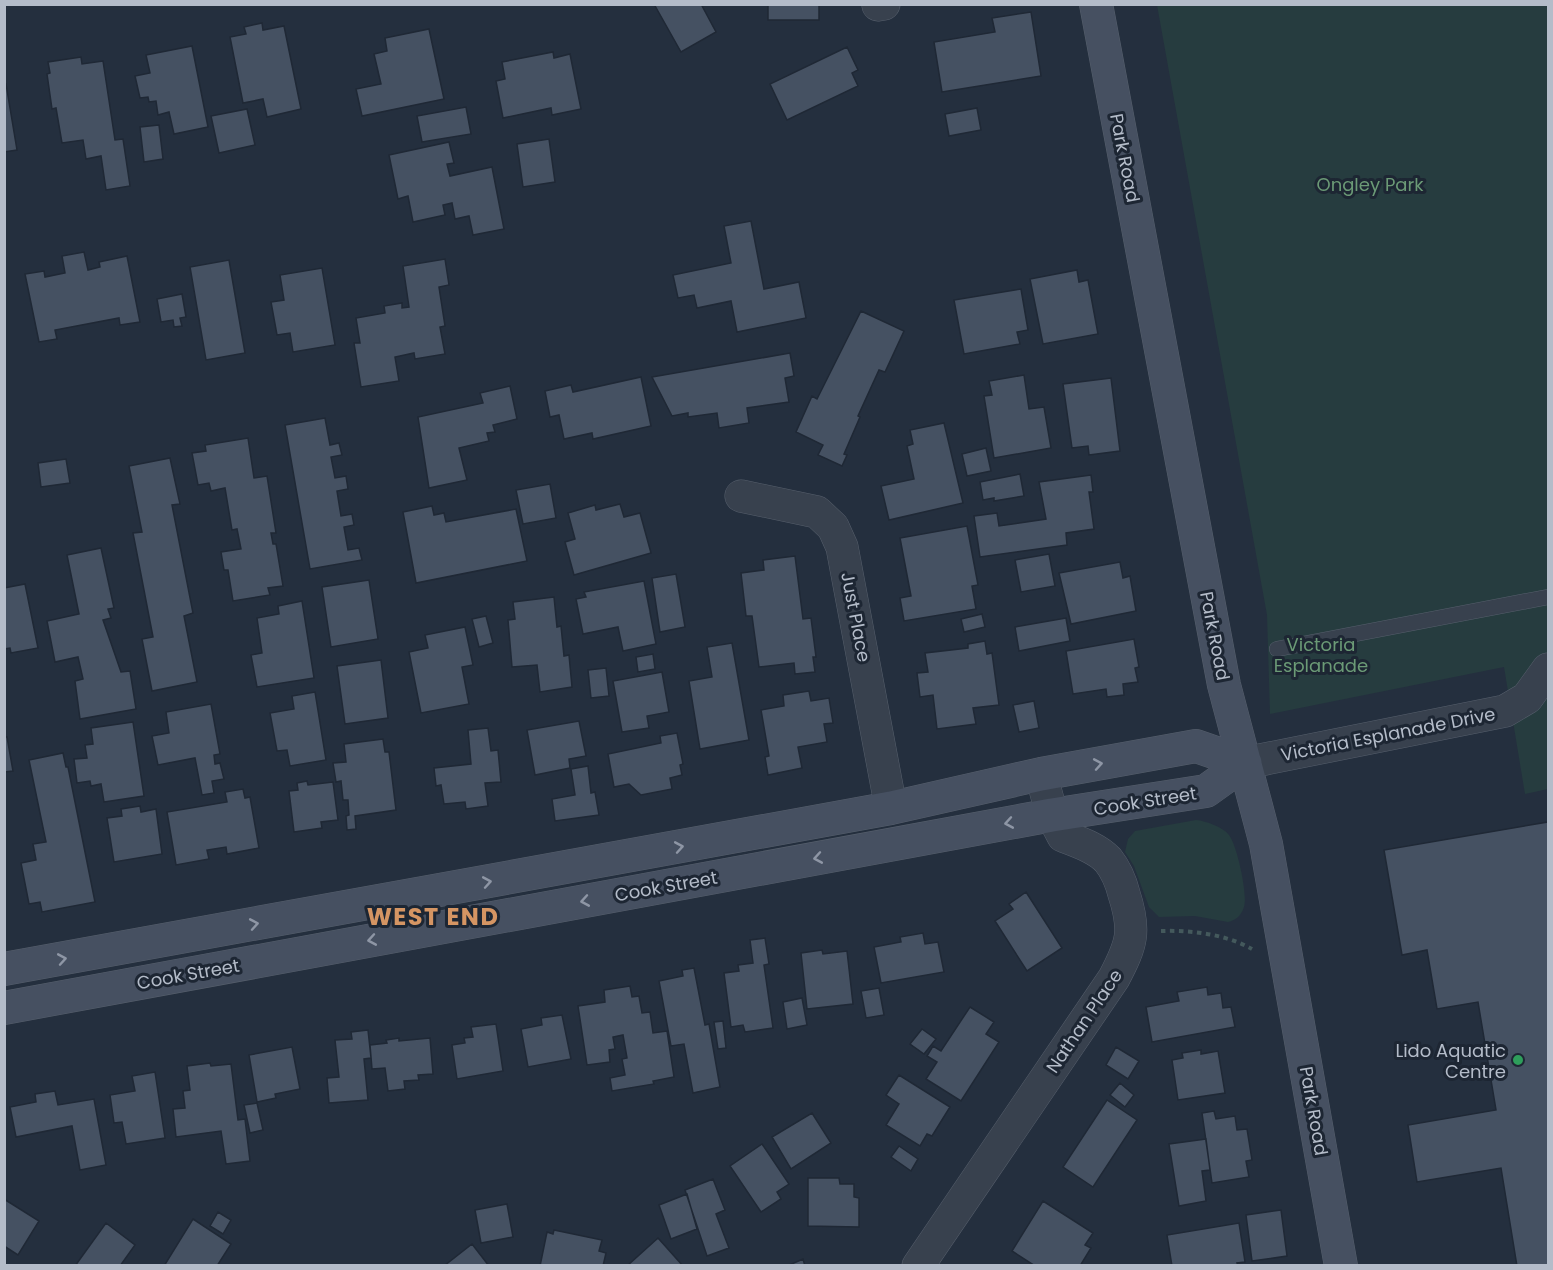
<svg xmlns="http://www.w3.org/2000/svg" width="1553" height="1270" font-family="Poppins,sans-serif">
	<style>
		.green { fill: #263c3f }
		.building { fill: #455162; stroke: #1f2835; stroke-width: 1.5 }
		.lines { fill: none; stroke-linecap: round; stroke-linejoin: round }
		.lane-casing { stroke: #565f6c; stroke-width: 16 }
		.street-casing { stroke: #565f6c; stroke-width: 33 }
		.secondary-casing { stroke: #565f6c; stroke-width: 34 }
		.path { stroke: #44595c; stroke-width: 4; stroke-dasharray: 4.5 4.5; stroke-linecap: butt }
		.lane { stroke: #38414e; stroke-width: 15 }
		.street { stroke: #38414e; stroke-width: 32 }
		.secondary { stroke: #465061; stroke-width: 33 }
		.oneway { stroke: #8e96a5 }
		.leisure-dot { fill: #2e9e5b; stroke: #1d2633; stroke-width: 2 }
		.labels { text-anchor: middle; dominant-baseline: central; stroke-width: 6; stroke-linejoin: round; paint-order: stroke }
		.street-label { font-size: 18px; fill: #b4bcc9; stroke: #1d2633 }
		.park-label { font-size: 18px; fill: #6b9a76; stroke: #1d2633 }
		.poi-label { font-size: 18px; fill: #b4bcc9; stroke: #1d2633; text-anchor: end }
		.district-label { font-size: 24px; font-weight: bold; letter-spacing: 1.5px; fill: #d59563; stroke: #1d2633 }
	</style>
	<rect width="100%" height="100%" fill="#242f3e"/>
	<path class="green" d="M1157 5H1548V789L1525 794 1504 667 1270 714 1267 615Z
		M1196 820C1206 821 1223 827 1229 835 1237 845 1248 895 1244 907 1241 916 1236 920 1228 922L1195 916 1159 917 1149 907 1134 866 1125 852 1128 839 1135 831Z"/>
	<path class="building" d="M654 4H701L716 32 681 52Z
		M768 4H819V20H768Z
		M1031 12 1041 76 942 92 934 42 995 32 992 18Z
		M262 23 263 30 284 26 301 109 267 117 263 99 243 103 230 37 246 34 244 27Z
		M429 29 444 99 362 116 356 89 381 84 374 54 387 51 385 38Z
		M192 46 208 127 174 134 169 112 158 115 156 101 149 102 148 97 140 98 135 76 150 73 146 55Z
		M847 47 858 70 852 73 858 86 787 120 770 84Z
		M553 52 554 58 570 54 581 109 552 115 551 108 503 118 496 81 505 79 502 62Z
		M81 57 82 64 103 61 115 140 123 139 130 186 106 190 101 156 86 159 83 140 62 143 56 108 52 109 47 74 50 73 48 62Z
		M6 84 17 150 4 152V85Z
		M466 107 471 134 422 142 417 116Z
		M977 108 981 130 949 136 945 114Z
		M247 109 255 145 219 153 211 116Z
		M159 125 163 159 144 162 140 127Z
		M549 139 555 182 523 187 517 144Z
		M449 142 454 163 447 164 450 176 492 167 504 229 473 235 469 216 455 219 452 203 443 205 445 215 413 222 408 196 398 199 389 155Z
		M751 221 764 289 799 282 806 318 737 332 731 301 697 308 694 295 678 298 673 275 731 263 724 226Z
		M84 252 88 270 100 267 99 262 127 256 140 322 120 325 119 318 55 330 57 339 39 342 25 274 44 271 45 277 65 273 62 256Z
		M445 259 449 285 439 287 445 326 440 327 445 354 415 359 414 353 395 357 399 381 361 387 354 343H360L356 318 385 313 384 306 402 303V308L409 307 403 266Z
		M229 260 245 353 206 360 190 267Z
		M322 268 335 345 293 352 290 333 277 335 271 302 284 300 280 275Z
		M1077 270 1079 282 1088 280 1098 334 1043 344 1030 279Z
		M1021 289 1028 330 1017 332 1020 344 964 354 954 300Z
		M182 294 186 317 180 318 182 326 174 327 173 320 161 322 157 299Z
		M861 311 904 331 885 372 879 370 858 416 860 417 844 454 847 455 842 466 818 455 823 445 796 432 812 396 817 399Z
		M790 353 794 376 785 378 789 402 747 408 749 423 719 428 717 413 688 417V413L672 416 652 377Z
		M1024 375 1029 409 1044 407 1051 448 994 458 984 396 992 395 989 381Z
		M641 377 651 426 593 439 592 433 564 439 559 415 550 417 545 391 571 385 573 392Z
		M1111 378 1120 451 1089 455 1088 446 1072 448 1063 384Z
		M510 386 517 419 493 425 495 432 487 433 489 441 459 448 467 480 429 488 418 417 483 403 480 393Z
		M325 418 330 445 339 443 342 455 331 457 335 478 346 476 348 489 337 491 341 516 352 514 354 525 344 527 348 550 359 548 362 560 310 569 285 425Z
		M944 423 963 503 889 520 881 486 914 479 907 446 913 444 910 430Z
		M248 438 254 478 267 476 276 533H271L273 544H276L283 586 268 588 270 595 233 601 228 570H224L221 552 241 549 237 529 232 530 225 488 211 491 209 483 198 485 192 453 206 451 205 445Z
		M986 448 991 471 967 476 962 454Z
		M170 458 180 504 172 505 193 613 184 616 197 682 152 691 142 639 153 637 133 533 142 532 129 466Z
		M66 459 70 483 41 487 38 463Z
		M1020 474 1024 496 994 501V498L983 500 980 482Z
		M1091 475 1093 492H1089L1094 529 1066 533 1067 545 980 557 974 516 997 513 999 526 1046 519 1039 482Z
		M550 484 556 518 523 524 516 490Z
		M620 504 624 517 640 513 651 553 574 575 565 542 575 539 568 513 595 505 596 510Z
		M432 506 434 515 444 513 446 522 516 509 527 561 416 583 403 512Z
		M967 526 978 585 972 586 976 609 904 621 900 598 911 596 900 538Z
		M101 548 114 608 108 609 111 618 103 620 121 672 130 671 136 709 80 719 75 681 83 679 78 657 55 662 47 621 79 614 67 555Z
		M1049 554 1055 586 1021 592 1015 560Z
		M795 556 803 619 811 618 816 657H813L815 672 795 674 794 663 759 667 752 616H746L741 573 764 570 763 560Z
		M1120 562 1123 578 1130 576 1136 611 1071 624 1059 573Z
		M676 574 685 627 660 632 652 578Z
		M369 580 378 639 331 647 322 587Z
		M644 581 656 644 623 651 618 627 583 634 576 599 586 597 584 592Z
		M25 584 38 648 11 653 10 648 4 649V588Z
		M554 597 557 627 561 626 564 656 569 655 572 687 540 692 537 665 512 667 508 620 515 619 513 602Z
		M302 601 314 678 257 687 251 655 262 653 257 618 279 614 278 606Z
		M982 614 985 627 964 632 961 619Z
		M486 616 493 643 479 647 472 619Z
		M1066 618 1070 641 1019 651 1015 627Z
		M465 627 473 665 462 667 469 704 421 713 409 652 428 648 425 635Z
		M1134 639 1139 667 1135 668 1138 682 1123 684 1124 695 1107 697 1106 689 1073 694 1066 651Z
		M985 641 987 654 992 653 999 705 973 708 976 724 937 729 933 695 920 697 917 673 928 672 925 653 968 648V644Z
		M732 643 749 740 700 749 689 681 712 677 707 647Z
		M653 654 655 669 638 672 636 657Z
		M381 660 388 718 345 724 337 666Z
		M606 668 609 696 591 698 588 670Z
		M662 672 669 712 647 716 649 728 622 732 613 681Z
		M809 691 811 701 829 698 833 723 824 724 827 742 798 747 802 768 768 775 765 757 769 756 761 710 784 706 783 695Z
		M315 692 326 760 290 766 287 750 277 751 270 713 294 709 292 696Z
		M1034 701 1039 728 1019 732 1013 705Z
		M211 704 220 754 214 755 215 764 220 763 224 779 212 781 214 793 202 795 195 758 158 765 152 736 169 733 166 712Z
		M579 721 586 756 569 759 570 768 535 775 527 730Z
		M133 722 144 796 104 802 101 784 91 786 90 781 77 783 74 759 87 758 85 745 93 744 91 728Z
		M488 728 491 751 498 750 501 782 485 783 488 806 466 809 465 802 444 804 441 785 436 786 434 768 471 764 468 730Z
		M677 733 683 764 680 765 682 775 670 778 672 789 641 795 629 784 614 787 608 754 661 743 660 736Z
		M4 737H7L13 771 4 772Z
		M383 739 385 752H389L396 810 355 816 356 829 347 830 346 816 349 815 348 800H343L341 781 336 782 333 763 346 762 344 744Z
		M63 753 66 767H68L95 902 42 912 40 902 29 904 21 863 36 860 33 844 46 842 29 760Z
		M588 766 591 793 595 792 599 815 555 821 552 799 575 795 571 769Z
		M307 781 308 785 333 782 338 820 321 822 322 828 294 832 289 791 298 790 297 783Z
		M243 789 245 798 250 797 259 848 227 854 226 847 207 850 209 859 176 865 167 812 227 802 225 792Z
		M140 806 141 812 156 809 162 854 114 862 107 818 122 816 121 809Z
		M1548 822V1266H1517L1501 1168 1417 1182 1408 1125 1496 1110 1478 1002 1437 1009 1427 950 1402 955 1384 850Z
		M1026 892 1062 948 1027 971 995 921 1013 909 1009 904Z
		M923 933 925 944 938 942 944 972 881 983 874 947 901 942 900 937Z
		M765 938 769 964 764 965 773 1028 745 1032 743 1025 731 1027 724 973 739 971 738 965 753 963 750 940Z
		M822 950 823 954 847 951 853 1004 807 1009 801 953Z
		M694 968 705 1025 709 1024 720 1087 693 1093 684 1044 671 1046 659 981 683 976 682 970Z
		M630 986 632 997 639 996 642 1013 650 1012 653 1033 667 1031 674 1077 653 1081 654 1084 612 1091 610 1078 625 1075 622 1059 627 1058 623 1035 613 1037 615 1049 609 1050 610 1062 587 1065 578 1006 605 1002 604 990Z
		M1207 987 1208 995 1221 993 1223 1008 1231 1007 1235 1027 1152 1042 1146 1007 1179 1001 1177 992Z
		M879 988 884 1015 866 1018 861 991Z
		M802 998 807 1025 787 1029 783 1002Z
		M970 1007 994 1022 986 1034 999 1042 961 1101 926 1079 937 1062 927 1056 933 1046 941 1051Z
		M562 1015 571 1059 528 1067 521 1029 542 1025 541 1018Z
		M723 1021 726 1048 718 1049 714 1022Z
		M496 1024 503 1071 457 1079 452 1045 465 1043 464 1038 473 1037 471 1027Z
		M922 1029 936 1039 924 1054 910 1044Z
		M368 1030 371 1058 364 1059 368 1100 329 1103 327 1078 339 1077 335 1040 352 1039 351 1032Z
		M399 1038V1041L430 1038 433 1074 418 1075 419 1080 404 1081 405 1089 388 1091 385 1068 372 1069 370 1045 387 1043 386 1040Z
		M292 1047 300 1089 275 1094 276 1098 257 1102 249 1055Z
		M1116 1047 1139 1061 1128 1079 1106 1065Z
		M1201 1050V1054L1218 1051 1225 1093 1178 1100 1172 1060 1183 1058 1182 1053Z
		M210 1063 211 1066 231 1064 238 1120 245 1119 250 1161 226 1164 221 1131 176 1137 173 1109 185 1108 183 1091 190 1090 187 1066Z
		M155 1072 165 1138 126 1144 122 1122 114 1123 110 1095 135 1091 132 1076Z
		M899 1075 950 1107 932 1136 927 1134 920 1146 886 1125 899 1104 886 1095Z
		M1120 1083 1134 1095 1125 1107 1110 1095Z
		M55 1091 58 1105 94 1099 106 1165 80 1170 72 1126 16 1137 10 1107 36 1102 35 1094Z
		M1107 1100 1137 1120 1093 1187 1063 1167Z
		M257 1103 263 1130 250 1133 244 1105Z
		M1214 1111 1216 1119 1235 1116 1237 1130 1247 1129 1252 1160 1246 1161 1249 1177 1212 1183 1202 1113Z
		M812 1113 831 1143 791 1169 772 1137Z
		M1206 1139 1210 1170 1202 1171 1206 1201 1179 1206 1169 1144Z
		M762 1144 789 1184 777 1192 781 1199 761 1212 730 1166Z
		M899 1146 918 1159 911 1171 891 1157Z
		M808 1178H839L840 1184H854V1197L859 1198V1227L808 1226Z
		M713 1179 725 1210 716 1214 729 1248 707 1256 685 1190Z
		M687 1194 697 1229 671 1239 659 1205Z
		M4 1199 39 1221 18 1255 4 1246Z
		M1043 1201 1093 1233 1085 1245 1091 1248 1080 1266H1035L1012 1251Z
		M507 1204 513 1237 481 1243 475 1210Z
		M1281 1210 1287 1256 1252 1261 1246 1215Z
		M218 1212 231 1220 223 1234 210 1226Z
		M193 1219 231 1244 217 1266H164Z
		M106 1223 135 1245 120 1266H75Z
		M1239 1223 1245 1262 1237 1263 1238 1266H1172L1167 1235Z
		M554 1230 602 1240 599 1251 606 1253 603 1266H540L547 1232 553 1234Z
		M658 1238 683 1266H627Z
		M472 1244 489 1266H444Z
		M803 1259 805 1266H787Z"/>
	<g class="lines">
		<defs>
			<path id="lane" d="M1277 649 1548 597"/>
			<path id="street" d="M878 5 884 4
				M741 496 817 512 833 527 842 547 891 808
				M1245 763 1505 711 1527 698 1548 669
				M918 1266 1114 978C1132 944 1136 931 1124 894 1121 882 1116 870 1108 860 1097 848 1078 842 1063 836L1052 815 1041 774"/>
			<path id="secondary" d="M1096 4 1224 685 1266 844 1341 1266
				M4 969 891 808 1041 774 1196 746 1245 763
				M4 1008 1052 815 1206 791 1245 763"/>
		</defs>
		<use href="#lane" class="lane-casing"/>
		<use href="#street" class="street-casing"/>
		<use href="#secondary" class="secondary-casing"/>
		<path class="path" d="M1161 931C1191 930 1225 934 1252 949"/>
		<use href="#lane" class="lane"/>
		<use href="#street" class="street"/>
		<use href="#secondary" class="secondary"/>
	</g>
	<defs><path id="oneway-chevron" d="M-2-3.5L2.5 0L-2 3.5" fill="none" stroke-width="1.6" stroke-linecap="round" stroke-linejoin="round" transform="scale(1.5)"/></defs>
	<g class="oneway">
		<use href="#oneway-chevron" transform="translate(1098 764) rotate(-10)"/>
		<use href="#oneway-chevron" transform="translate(1009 823) rotate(170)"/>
		<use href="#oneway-chevron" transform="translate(679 847) rotate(-10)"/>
		<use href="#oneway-chevron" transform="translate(818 858) rotate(170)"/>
		<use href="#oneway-chevron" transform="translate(487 882) rotate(-10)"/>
		<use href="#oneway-chevron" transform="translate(585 901) rotate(170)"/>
		<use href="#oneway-chevron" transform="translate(254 924) rotate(-10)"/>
		<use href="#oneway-chevron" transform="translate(372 940) rotate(170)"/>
		<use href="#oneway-chevron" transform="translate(62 959) rotate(-10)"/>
	</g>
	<circle class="leisure-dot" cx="1518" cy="1060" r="6"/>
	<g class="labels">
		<g class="street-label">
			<text transform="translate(1125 158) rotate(79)">Park Road</text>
			<text transform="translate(856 617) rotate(79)">Just Place</text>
			<text transform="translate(1215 636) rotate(79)">Park Road</text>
			<text transform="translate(1388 734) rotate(-11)">Victoria Esplanade Drive</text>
			<text transform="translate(1145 801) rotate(-9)">Cook Street</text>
			<text transform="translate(666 886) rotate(-10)">Cook Street</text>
			<text transform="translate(188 974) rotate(-10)">Cook Street</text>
			<text transform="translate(1084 1021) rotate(-56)">Nathan Place</text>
			<text transform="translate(1314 1111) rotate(80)">Park Road</text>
		</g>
		<g class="park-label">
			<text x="1370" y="184">Ongley Park</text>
			<text x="1321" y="644">Victoria<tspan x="1321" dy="21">Esplanade</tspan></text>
		</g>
		<g class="poi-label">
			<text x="1506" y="1050">Lido Aquatic<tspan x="1506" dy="21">Centre</tspan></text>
		</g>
		<g class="district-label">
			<text x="433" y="916">WEST END</text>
		</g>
	</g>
	<rect width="1553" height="1270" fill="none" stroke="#b4bcc9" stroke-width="12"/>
</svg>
